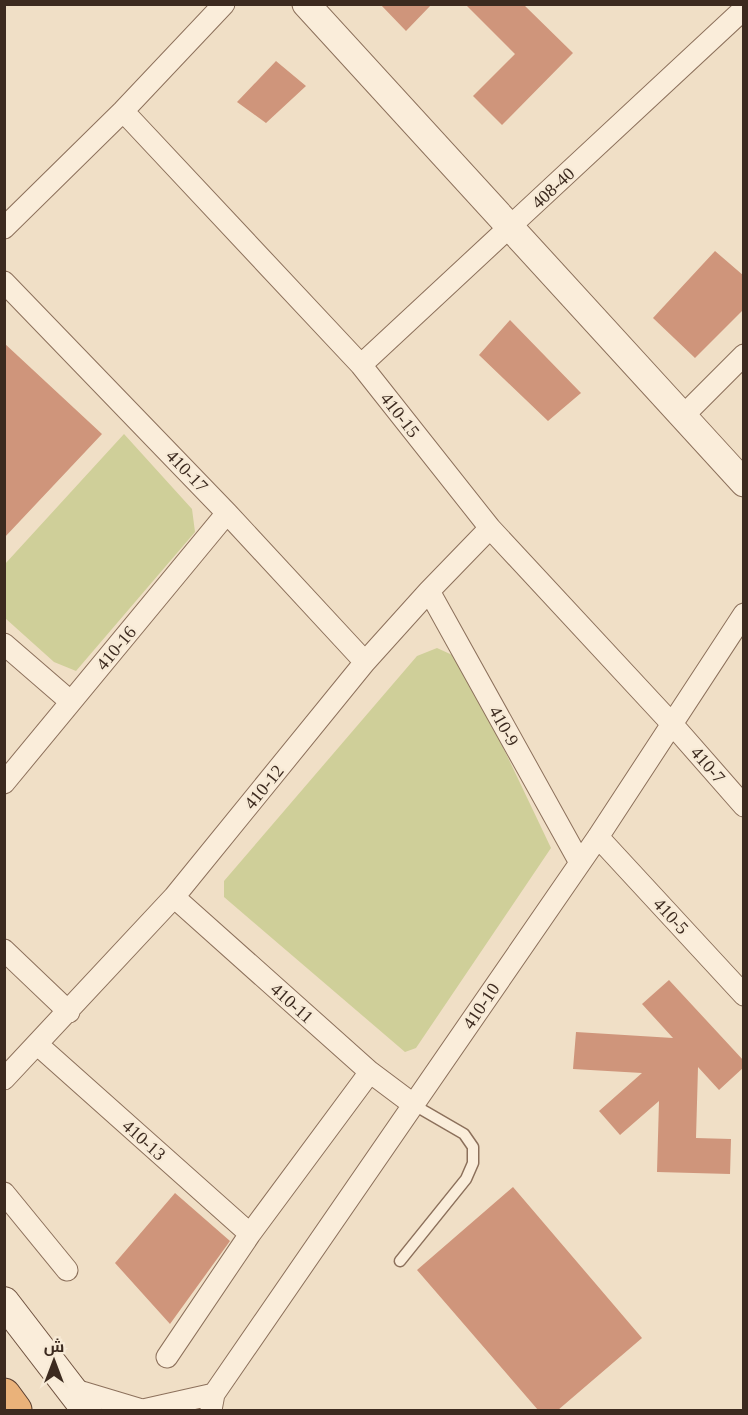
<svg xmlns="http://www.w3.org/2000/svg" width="748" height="1415" font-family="'Times New Roman',Cairo,serif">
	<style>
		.green { fill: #cfcf99 }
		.building { fill: #cf957b }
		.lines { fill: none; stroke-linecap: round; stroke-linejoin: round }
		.service-casing { stroke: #8c705b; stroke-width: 13 }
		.minor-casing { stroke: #8c705b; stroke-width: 23 }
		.tertiary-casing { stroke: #8c705b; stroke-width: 29 }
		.secondary-casing { stroke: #6e513e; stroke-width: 32 }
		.trunk-casing { stroke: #5a3e2f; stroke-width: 35 }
		.service { stroke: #faedda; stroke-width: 10 }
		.minor { stroke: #faedda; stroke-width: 21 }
		.tertiary { stroke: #faedda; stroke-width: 27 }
		.secondary { stroke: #faedda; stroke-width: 30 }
		.trunk { stroke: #eab27a; stroke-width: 33 }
		.labels { text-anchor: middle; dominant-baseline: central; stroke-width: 4.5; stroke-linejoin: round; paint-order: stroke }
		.street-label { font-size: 18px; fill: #3c2a1f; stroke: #f7ead6 }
	</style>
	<rect width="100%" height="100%" fill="#f0dfc6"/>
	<path class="green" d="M124 434 192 509 195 532 76 671 54 662 5 618V564Z
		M437 648 461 659 551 848 416 1048 405 1052 224 897V881L417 656Z"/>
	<path class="building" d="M380 4H432L406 31Z
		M465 4H523L573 53 502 125 473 96 515 54Z
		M276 61 306 86 266 123 237 102Z
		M715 251 744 276V309L695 358 653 318Z
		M510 320 581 393 548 421 479 355Z
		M4 343 102 434 4 538Z
		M669 980 744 1061V1067L719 1090 698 1067 696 1138 731 1139 730 1174 657 1172 659 1101 620 1135 599 1111 642 1073 573 1069 576 1032 673 1038 642 1004Z
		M513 1187 642 1338 558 1410H538L417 1270Z
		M175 1193 230 1241 170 1324 115 1263Z"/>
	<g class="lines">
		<defs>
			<path id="service" d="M400 1261 466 1179 473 1163V1147L464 1134 414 1105"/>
			<path id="minor" d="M123 111 361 365 490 528 672 724 744 806
				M4 228 123 111 224 4
				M4 282 227 513 365 662
				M361 365 744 9
				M684 415 744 355
				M429 591 579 861
				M4 644 71 702
				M4 783 227 513
				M598 837 744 995
				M174 897 370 1072 414 1105
				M4 950 69 1012
				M38 1045 250 1234
				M4 1079 174 897 365 662 429 591 490 528
				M4 1193 67 1270
				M167 1357 250 1234 370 1072
				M72 1389 142 1410
				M143 1410 214 1394
				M211 1410 214 1394 598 837 744 614"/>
			<path id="tertiary" d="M306 4 744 483"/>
			<path id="secondary" d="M4 1302 87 1410"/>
			<path id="trunk" d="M4 1395 15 1410"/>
		</defs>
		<use href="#service" class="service-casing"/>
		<use href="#minor" class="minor-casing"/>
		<use href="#tertiary" class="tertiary-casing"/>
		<use href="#secondary" class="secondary-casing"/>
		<use href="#trunk" class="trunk-casing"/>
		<use href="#service" class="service"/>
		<use href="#minor" class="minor"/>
		<use href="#tertiary" class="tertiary"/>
		<use href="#secondary" class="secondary"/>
		<use href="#trunk" class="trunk"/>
	</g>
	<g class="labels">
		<g class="street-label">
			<text transform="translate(553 188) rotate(-43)">408-40</text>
			<text transform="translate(400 415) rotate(52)">410-15</text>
			<text transform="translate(187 471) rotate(46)">410-17</text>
			<text transform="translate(116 648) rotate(-50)">410-16</text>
			<text transform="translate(504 726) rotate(61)">410-9</text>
			<text transform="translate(708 765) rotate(49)">410-7</text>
			<text transform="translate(264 787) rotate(-51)">410-12</text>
			<text transform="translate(671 916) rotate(47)">410-5</text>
			<text transform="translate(292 1003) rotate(42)">410-11</text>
			<text transform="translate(481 1006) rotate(-56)">410-10</text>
			<text transform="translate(144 1140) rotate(42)">410-13</text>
		</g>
	</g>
	<rect width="748" height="1415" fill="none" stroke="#3c2a1f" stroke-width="12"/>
	<g transform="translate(54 1361)" stroke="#f7ead6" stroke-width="4.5" paint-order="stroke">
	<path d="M0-4.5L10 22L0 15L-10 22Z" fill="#3c2a1f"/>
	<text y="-9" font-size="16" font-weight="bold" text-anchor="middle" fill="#3c2a1f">ش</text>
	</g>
</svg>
